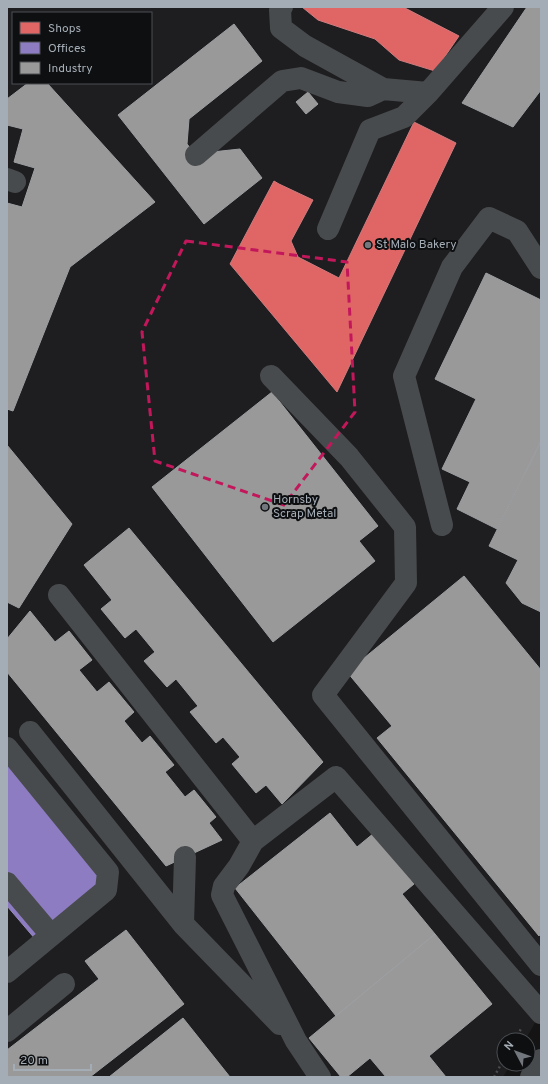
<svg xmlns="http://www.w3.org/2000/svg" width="548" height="1084" font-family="Overpass,sans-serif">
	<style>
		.built { fill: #1e1e20; fill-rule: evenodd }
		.shops { fill: #e06666; stroke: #ce7b7e }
		.offices { fill: #8e7cc3; stroke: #958bbf }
		.industry { fill: #999; stroke: #9c9fa2 }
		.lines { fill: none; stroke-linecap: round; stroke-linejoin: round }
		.path { stroke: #4a4b4f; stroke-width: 2.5; stroke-dasharray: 2 3; stroke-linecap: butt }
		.minor { stroke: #484b4d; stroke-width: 22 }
		.marked { fill: none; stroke: #c2185b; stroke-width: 3; stroke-dasharray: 8 5; stroke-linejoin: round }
		.poi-dot { fill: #72777d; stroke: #0e0f10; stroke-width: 1.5 }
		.labels { text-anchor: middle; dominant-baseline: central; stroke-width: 4; stroke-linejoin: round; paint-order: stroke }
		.poi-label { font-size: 12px; fill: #a4adb6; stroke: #0e0f10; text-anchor: start }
	</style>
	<rect width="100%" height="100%" fill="#141414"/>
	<path class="built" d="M7 7H541V1013L525 1040H504V1064H511L503 1077H7ZM13 13H151V83H13Z"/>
	<path class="shops" d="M302 7H403L459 36 435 71 399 60 375 39 318 20Z
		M414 122 456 143 337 392 230 264 274 181 279 184 313 200 291 241 298 257 339 278Z"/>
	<path class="offices" d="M7 765 97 873V888L36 940 7 906Z"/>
	<path class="industry" d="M527 7H541V90L513 127 462 103Z
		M234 24 262 61 189 119 187 144 201 161 212 152 240 149 262 178 204 224 118 115Z
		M28 83H47L155 202 70 267 13 411 7 409V203L22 207 35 168 14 162 23 129 7 125V99Z
		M308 92 318 104 306 114 296 102Z
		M486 273 541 300V441L497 529 457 509 470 482 442 469 476 399 435 379Z
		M272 392 378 526 359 541 375 561 273 642 152 487Z
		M541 441V612L522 603 506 583 518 560 489 546Z
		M7 445 72 524 19 608 7 602Z
		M129 528 323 762 282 804 266 785 256 793 232 764 240 757 223 737 216 743 190 712 198 706 176 679 167 687 144 661 155 652 136 629 125 638 101 609 112 600 84 565Z
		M464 576 541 670V933L539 936 377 738 392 726 347 672Z
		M30 611 55 642 69 631 92 660 79 670 97 692 109 682 134 712 124 721 142 743 150 736 174 765 165 772 185 797 194 790 216 817 209 823 222 840 166 866 7 672V639Z
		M330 813 357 847 374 833 414 884 402 894 435 934 336 1016 235 888Z
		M126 930 184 1004 90 1077H7V1050L99 979 85 961Z
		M435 934 492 1004 429 1056 446 1077H386L370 1058 347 1077H341L309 1038Z
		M183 1018 230 1077H109Z"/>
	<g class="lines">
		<path class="path" d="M515 1040 522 1027
			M494 1077 504 1059"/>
		<path class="minor" d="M282 7 280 10 281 28 305 46 383 89
			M196 155 282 81 301 78 338 92 368 96 383 89 428 93
			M7 179 15 182
			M328 229 370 130 404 117 428 93 503 7
			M271 376 349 457 405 527 406 583 323 695 541 965
			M442 525 404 376 452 267 489 218 517 231 541 268
			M59 595 253 841 239 866 224 886 222 895 296 1041 320 1077
			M30 732 183 924
			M7 748 108 872 106 890 7 972
			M253 841 336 777 541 1013
			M185 857 183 924 280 1024
			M7 883 51 935
			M7 1031 64 984
			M531 1077 541 1060"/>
	</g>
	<path class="marked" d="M186 241 347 262 355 412 284 505 155 461 142 332Z"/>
	<g class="poi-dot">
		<circle cx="368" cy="245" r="4"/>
		<circle cx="265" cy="507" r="4"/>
	</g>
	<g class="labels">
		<g class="poi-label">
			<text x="376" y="245">St Malo Bakery</text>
			<text x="273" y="500">Hornsby<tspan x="273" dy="14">Scrap Metal</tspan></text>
		</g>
	</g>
	<rect width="548" height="1084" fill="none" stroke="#a4adb6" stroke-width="16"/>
	<rect x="12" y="12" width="140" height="72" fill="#0e0f10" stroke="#4a4e52"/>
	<rect x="20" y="22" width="20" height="12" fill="#e06666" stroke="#4a4e52"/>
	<text x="48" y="32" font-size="12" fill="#a4adb6">Shops</text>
	<rect x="20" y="42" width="20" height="12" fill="#8e7cc3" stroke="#4a4e52"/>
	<text x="48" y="52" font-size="12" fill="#a4adb6">Offices</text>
	<rect x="20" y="62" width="20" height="12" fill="#999999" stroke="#4a4e52"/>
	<text x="48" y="72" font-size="12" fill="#a4adb6">Industry</text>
	<g transform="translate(516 1052) rotate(311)"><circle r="19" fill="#0e0f10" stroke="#4a4e52"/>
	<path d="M0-3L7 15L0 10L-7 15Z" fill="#72777d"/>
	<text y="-6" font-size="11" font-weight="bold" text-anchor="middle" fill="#a4adb6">N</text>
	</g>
	<path d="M14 1064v6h77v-6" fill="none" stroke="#a4adb6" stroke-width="2"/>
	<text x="20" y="1064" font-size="12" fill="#a4adb6" stroke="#0e0f10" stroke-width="3" paint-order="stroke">20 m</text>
</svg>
